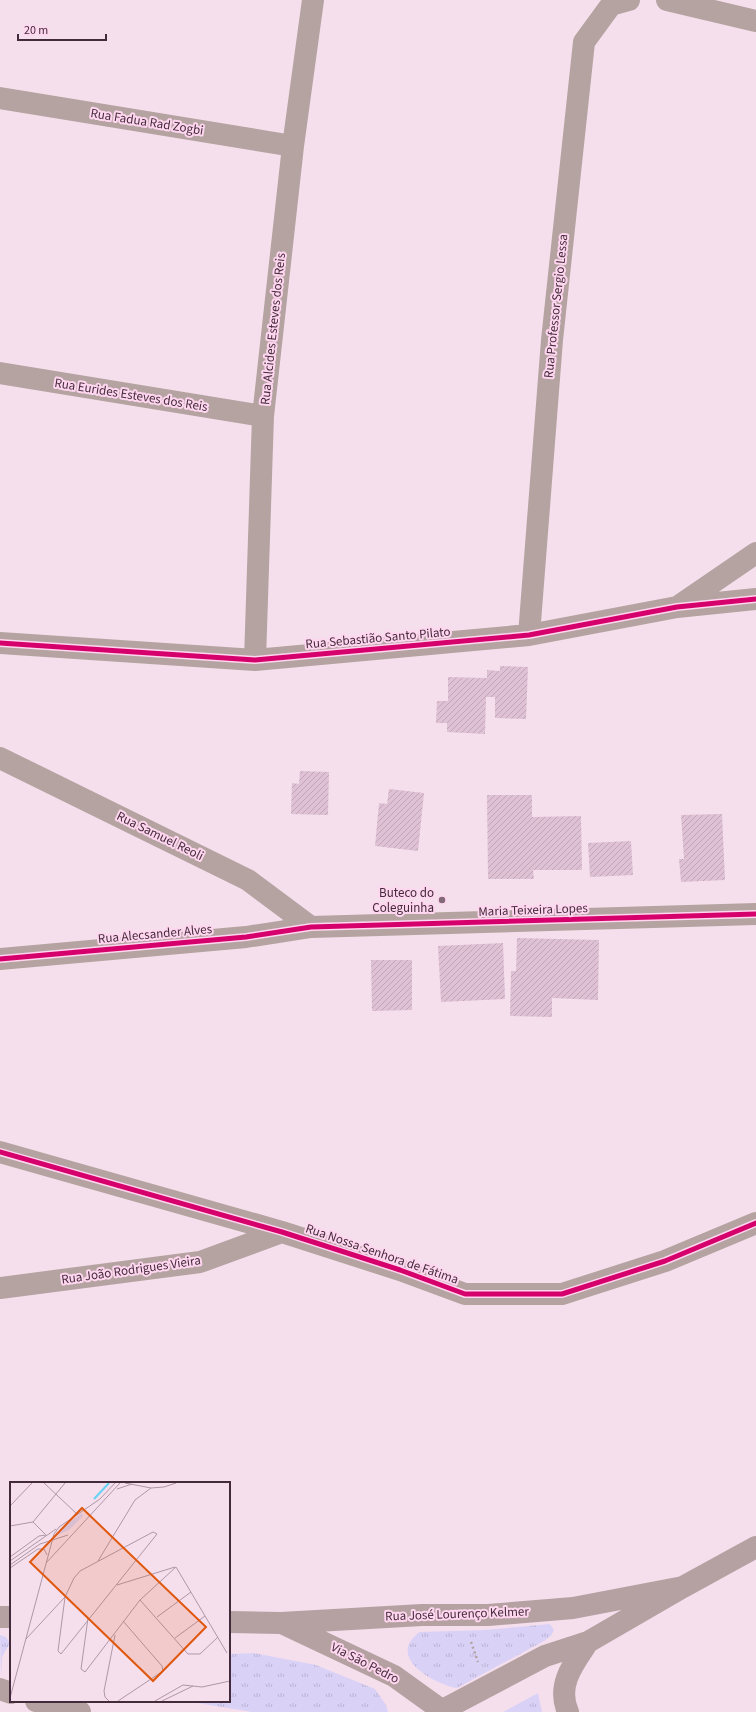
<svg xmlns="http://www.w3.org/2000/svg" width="756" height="1712" font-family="'Source Sans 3',sans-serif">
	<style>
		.grass { fill: url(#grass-tufts) }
		.building { fill: url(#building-hatch) }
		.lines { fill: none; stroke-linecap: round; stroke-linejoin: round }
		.path { stroke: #b1a2a3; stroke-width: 2.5; stroke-dasharray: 2 3; stroke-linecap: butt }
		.minor { stroke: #b5a3a2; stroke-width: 22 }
		.secondary { stroke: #b5a1a2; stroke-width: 22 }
		.cycleway-casing { stroke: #ffd6ef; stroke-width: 8 }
		.cycleway { stroke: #d6006c; stroke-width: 5 }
		.poi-dot { fill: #826a79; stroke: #ffd6ef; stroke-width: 1.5 }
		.labels { text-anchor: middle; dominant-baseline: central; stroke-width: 4; stroke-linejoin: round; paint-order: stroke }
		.street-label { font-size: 13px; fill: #442b3b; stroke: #ffd6ef }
		.poi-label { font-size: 13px; fill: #442b3b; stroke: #ffd6ef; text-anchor: end }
		.inset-river { fill: none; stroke: #66d2f5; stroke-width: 2 }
		.inset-road { fill: none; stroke: #af97a6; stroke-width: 1 }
		.view { fill: #e0570e; fill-opacity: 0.15; stroke: #e0570e; stroke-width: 2 }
		.inset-edge { fill: none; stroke: #442b3b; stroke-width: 2 }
	</style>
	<defs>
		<pattern id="grass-tufts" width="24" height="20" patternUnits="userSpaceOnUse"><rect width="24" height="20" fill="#dad2f6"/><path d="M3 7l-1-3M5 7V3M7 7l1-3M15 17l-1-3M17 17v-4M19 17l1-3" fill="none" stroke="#bcb4d4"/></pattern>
		<pattern id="building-hatch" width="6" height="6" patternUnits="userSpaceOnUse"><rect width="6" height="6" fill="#dec1d4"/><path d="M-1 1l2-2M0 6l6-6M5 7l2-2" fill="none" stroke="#c0a6b7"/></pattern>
	</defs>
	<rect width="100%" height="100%" fill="#f6dfed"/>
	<path class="grass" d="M550 1624 554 1630 551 1636 544 1641 457 1688C441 1686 403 1667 408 1647 409 1641 415 1636 419 1632L484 1630Z
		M0 1635 6 1637 10 1643 2 1657 1 1678Z
		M254 1653 316 1665 375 1689 386 1705 388 1712H252L185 1701H229V1654Z
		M538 1693 542 1712H503Z"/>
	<path class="building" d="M500 666 528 667 526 719 495 718V697H486L485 734 447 732V723H436L437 701H448V677L487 678V670L500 671Z
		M300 771 329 772 328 815 291 814 292 783 299 784Z
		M389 789 424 793 418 851 375 846 379 803 387 804Z
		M487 795H532V817L581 816 582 870H533L534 879H488Z
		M722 814 725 880 681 882 679 859H684L681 815Z
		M631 841 633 875 590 877 588 843Z
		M517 938 599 940 598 1000 552 998V1017L510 1016 511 971H516Z
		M503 943 505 999 441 1002 438 946Z
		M371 960H412V1010L372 1011Z"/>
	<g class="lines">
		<path class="path" d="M471 1642 478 1662"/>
		<path class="minor" d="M667 0 756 21
			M0 98 293 146
			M0 373 263 416
			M680 605 756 553
			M529 635 552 340 584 42 611 5 629 0
			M0 643 255 660 529 635 677 607 756 599
			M255 660 263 416 293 146 313 0
			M0 758 248 880 311 927
			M0 959 246 937 311 927 756 914
			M0 1152 282 1232 400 1270 465 1294H562L665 1261 756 1223
			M0 1288 200 1262 282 1232"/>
		<path class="secondary" d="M0 1617H11
			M229 1622 281 1623 422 1615H488L573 1608 683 1587
			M284 1624 394 1676 444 1712
			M0 1689 11 1693
			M36 1701 80 1712
			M439 1712 545 1656 588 1642 683 1587 756 1547
			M568 1712C556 1685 574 1663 588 1642"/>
		<defs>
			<path id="cycleway" d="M0 643 255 660 529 635 677 607 756 599
				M0 959 246 937 311 927 756 914
				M0 1152 282 1232 400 1270 465 1294H562L665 1261 756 1223"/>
		</defs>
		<use href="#cycleway" class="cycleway-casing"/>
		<use href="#cycleway" class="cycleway"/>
	</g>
	<circle class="poi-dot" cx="442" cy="900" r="4"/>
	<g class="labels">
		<g class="street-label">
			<text transform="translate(147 122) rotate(9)">Rua Fadua Rad Zogbi</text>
			<text transform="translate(556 306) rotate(-84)">Rua Professor Sergio Lessa</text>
			<text transform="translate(273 329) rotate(-84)">Rua Alcides Esteves dos Reis</text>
			<text transform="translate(131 395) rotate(9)">Rua Eurides Esteves dos Reis</text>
			<text transform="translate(378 638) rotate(-5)">Rua Sebastião Santo Pilato</text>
			<text transform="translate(160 836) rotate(26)">Rua Samuel Reoli</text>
			<text transform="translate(533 910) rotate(-2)">Maria Teixeira Lopes</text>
			<text transform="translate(155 934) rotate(-5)">Rua Alecsander Alves</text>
			<text transform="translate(382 1254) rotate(19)">Rua Nossa Senhora de Fátima</text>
			<text transform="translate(131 1270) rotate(-8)">Rua João Rodrigues Vieira</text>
			<text transform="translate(457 1614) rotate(-2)">Rua José Lourenço Kelmer</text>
			<text transform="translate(365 1663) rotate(27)">Via São Pedro</text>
		</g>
		<g class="poi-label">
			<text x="434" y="893">Buteco do<tspan x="434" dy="15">Coleguinha</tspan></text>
		</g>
	</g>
	<g transform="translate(10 1482)">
		<rect width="220" height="220" fill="#f6dfed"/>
		<path d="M72 31 73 34 59 48 45 54 46 51Z" fill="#dad2f6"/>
		<path class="inset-river" d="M84 17 99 1"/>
		<path class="inset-road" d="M34 1 67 32M115 1 141 6 154 5 166 1M107 7 122 2M0 24 22 1M23 40 36 53M0 44 23 40 55 1M0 75 29 54 36 53M0 79 46 47M88 79 125 18 141 6M36 81 110 1M0 83 30 62 58 53M166 85 217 171M0 86 28 67H34L37 73M107 103 165 85M130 118 178 172H190L208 155M147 135 181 110M78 136 71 187 75 190 130 118 166 85M165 156 195 134M16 157 55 115 64 96 70 89 143 50 147 52 51 172 48 169 55 115M0 216 44 52 49 45 90 17 105 1M99 219 95 215 94 209 105 153M108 219 153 189 152 184 113 139M145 219 173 203 192 205 220 199M152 219 183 204"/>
		<path class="view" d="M72 26 196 145 143 199 20 80Z"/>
		<rect width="220" height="220" class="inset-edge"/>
	</g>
	<path d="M18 34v6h88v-6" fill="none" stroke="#442b3b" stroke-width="2"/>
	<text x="24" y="34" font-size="12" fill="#442b3b" stroke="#ffd6ef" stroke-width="3" paint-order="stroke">20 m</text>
</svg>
